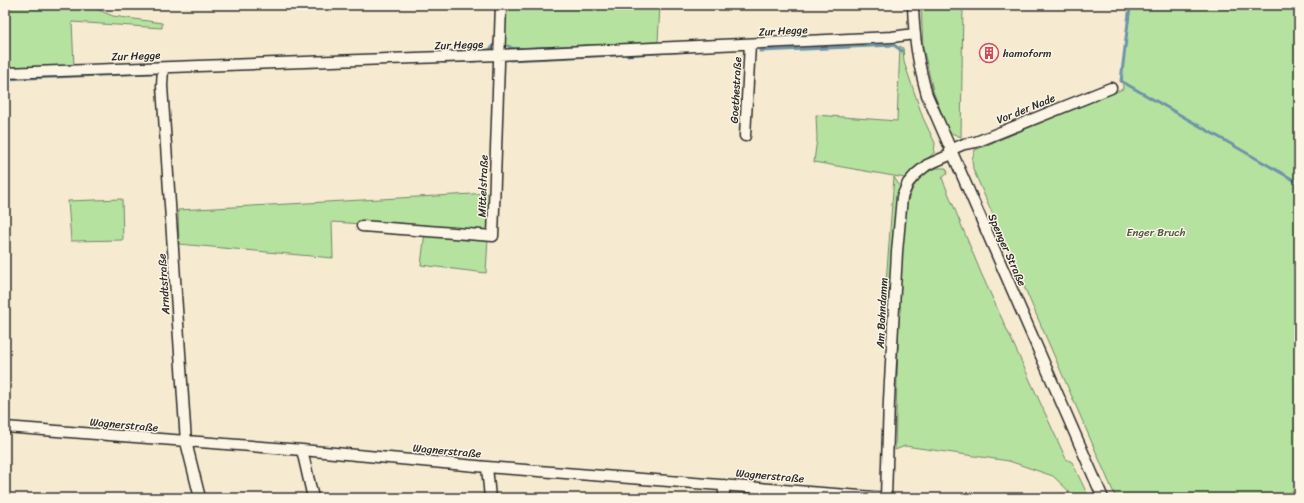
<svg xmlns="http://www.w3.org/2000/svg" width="1304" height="503" font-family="Sriracha,sans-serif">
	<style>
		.green { fill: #b6e2a0; stroke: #708666 }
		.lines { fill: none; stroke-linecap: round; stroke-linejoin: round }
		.stream { stroke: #6d94a8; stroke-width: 3 }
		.minor-casing { stroke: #2b2b2b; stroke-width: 13 }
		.minor { stroke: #fcf5e5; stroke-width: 10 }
		.labels { text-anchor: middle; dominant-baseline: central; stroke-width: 3; stroke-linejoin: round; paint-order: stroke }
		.street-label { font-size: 11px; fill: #2b2b2b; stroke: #fcf5e5 }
		.poi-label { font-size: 11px; fill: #2b2b2b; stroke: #fcf5e5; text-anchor: start }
		.park-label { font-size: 11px; fill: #4e5948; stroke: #fcf5e5 }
	</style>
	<rect width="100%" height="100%" fill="#f6ead0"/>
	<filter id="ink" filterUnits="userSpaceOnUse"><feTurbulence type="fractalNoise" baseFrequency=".025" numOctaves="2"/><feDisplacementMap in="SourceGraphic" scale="8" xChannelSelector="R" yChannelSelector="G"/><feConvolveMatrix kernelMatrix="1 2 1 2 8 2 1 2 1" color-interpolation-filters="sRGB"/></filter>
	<g filter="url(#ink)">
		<path class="green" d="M5 5H87L113 16 162 23V28L72 22 74 67 5 70Z
			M505 5H660L658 42 514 48 504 45Z
			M921 5H963L961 137 949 132 933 91 923 47Z
			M1131 5H1299V487L1282 498H1116L973 169 972 159 975 150 1123 89 1122 72Z
			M900 46 903 48 904 62 923 118 935 143 934 153 905 178 814 162 817 138 816 115 897 121Z
			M937 168H946L948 173 942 178 981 273 1066 459 1072 462 1089 498H1076L1053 476 1009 461 905 446 895 450 899 310H884L894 177 908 200C915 183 919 174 937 168Z
			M491 193 489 230 483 233 426 228 332 222 333 258 179 244 178 210Z
			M122 199 123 240 71 241 68 201Z
			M425 232 488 238 486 273 421 265Z"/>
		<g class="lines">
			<path class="stream" d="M1130 5 1121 81 1299 183
				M508 46 514 49 590 46
				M760 51 894 45 902 51
				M435 52 489 50 493 47 496 38
				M626 55 689 51
				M510 60 617 55
				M444 62 476 61
				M5 79 151 73"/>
			<defs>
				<path id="minor" d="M913 5C914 39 918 63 927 95L1103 498
					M163 68 162 86 186 442 200 498
					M5 73 499 55 892 37 914 34
					M745 136 750 44
					M950 150 964 144 976 142 1111 88
					M362 226 493 236 501 5
					M5 427 302 450 487 467 887 498
					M302 450 313 498
					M487 467 490 498
					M724 498V485
					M886 498 889 400 897 252 902 197 908 183 916 174 927 165 952 154"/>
			</defs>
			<use href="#minor" class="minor-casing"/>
			<use href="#minor" class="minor"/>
		</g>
	</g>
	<defs>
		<symbol id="building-ring" viewBox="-11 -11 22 22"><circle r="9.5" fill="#fcf5e5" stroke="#d1495b" stroke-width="1.5"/><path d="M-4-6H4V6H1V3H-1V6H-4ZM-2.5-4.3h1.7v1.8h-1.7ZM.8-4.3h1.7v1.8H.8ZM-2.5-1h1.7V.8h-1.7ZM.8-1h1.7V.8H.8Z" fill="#d1495b"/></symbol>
	</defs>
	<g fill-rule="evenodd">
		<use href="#building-ring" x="978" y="42" width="22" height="22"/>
	</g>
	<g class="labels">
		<g class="street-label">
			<text transform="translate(783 31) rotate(-3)">Zur Hegge</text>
			<text transform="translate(459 45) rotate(-2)">Zur Hegge</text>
			<text transform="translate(136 56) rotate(-2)">Zur Hegge</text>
			<text transform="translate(736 90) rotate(-87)">Goethestraße</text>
			<text transform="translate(1026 109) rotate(-22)">Vor der Nade</text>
			<text transform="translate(483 186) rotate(-88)">Mittelstraße</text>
			<text transform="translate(1007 250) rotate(66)">Spenger Straße</text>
			<text transform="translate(164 284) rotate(-94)">Arndtstraße</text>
			<text transform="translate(882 313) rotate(-87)">Am Bahndamm</text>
			<text transform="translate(124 425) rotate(5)">Wagnerstraße</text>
			<text transform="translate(447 451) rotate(5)">Wagnerstraße</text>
			<text transform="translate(770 476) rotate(5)">Wagnerstraße</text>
		</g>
		<g class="poi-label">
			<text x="1003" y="53">hamoform</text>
		</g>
		<g class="park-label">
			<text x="1156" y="232">Enger Bruch</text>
		</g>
	</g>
	<rect width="1304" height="503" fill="none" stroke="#fcf5e5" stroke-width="20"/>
	<rect x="10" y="10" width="1284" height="483" fill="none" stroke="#2b2b2b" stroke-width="1.5" filter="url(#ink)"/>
</svg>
